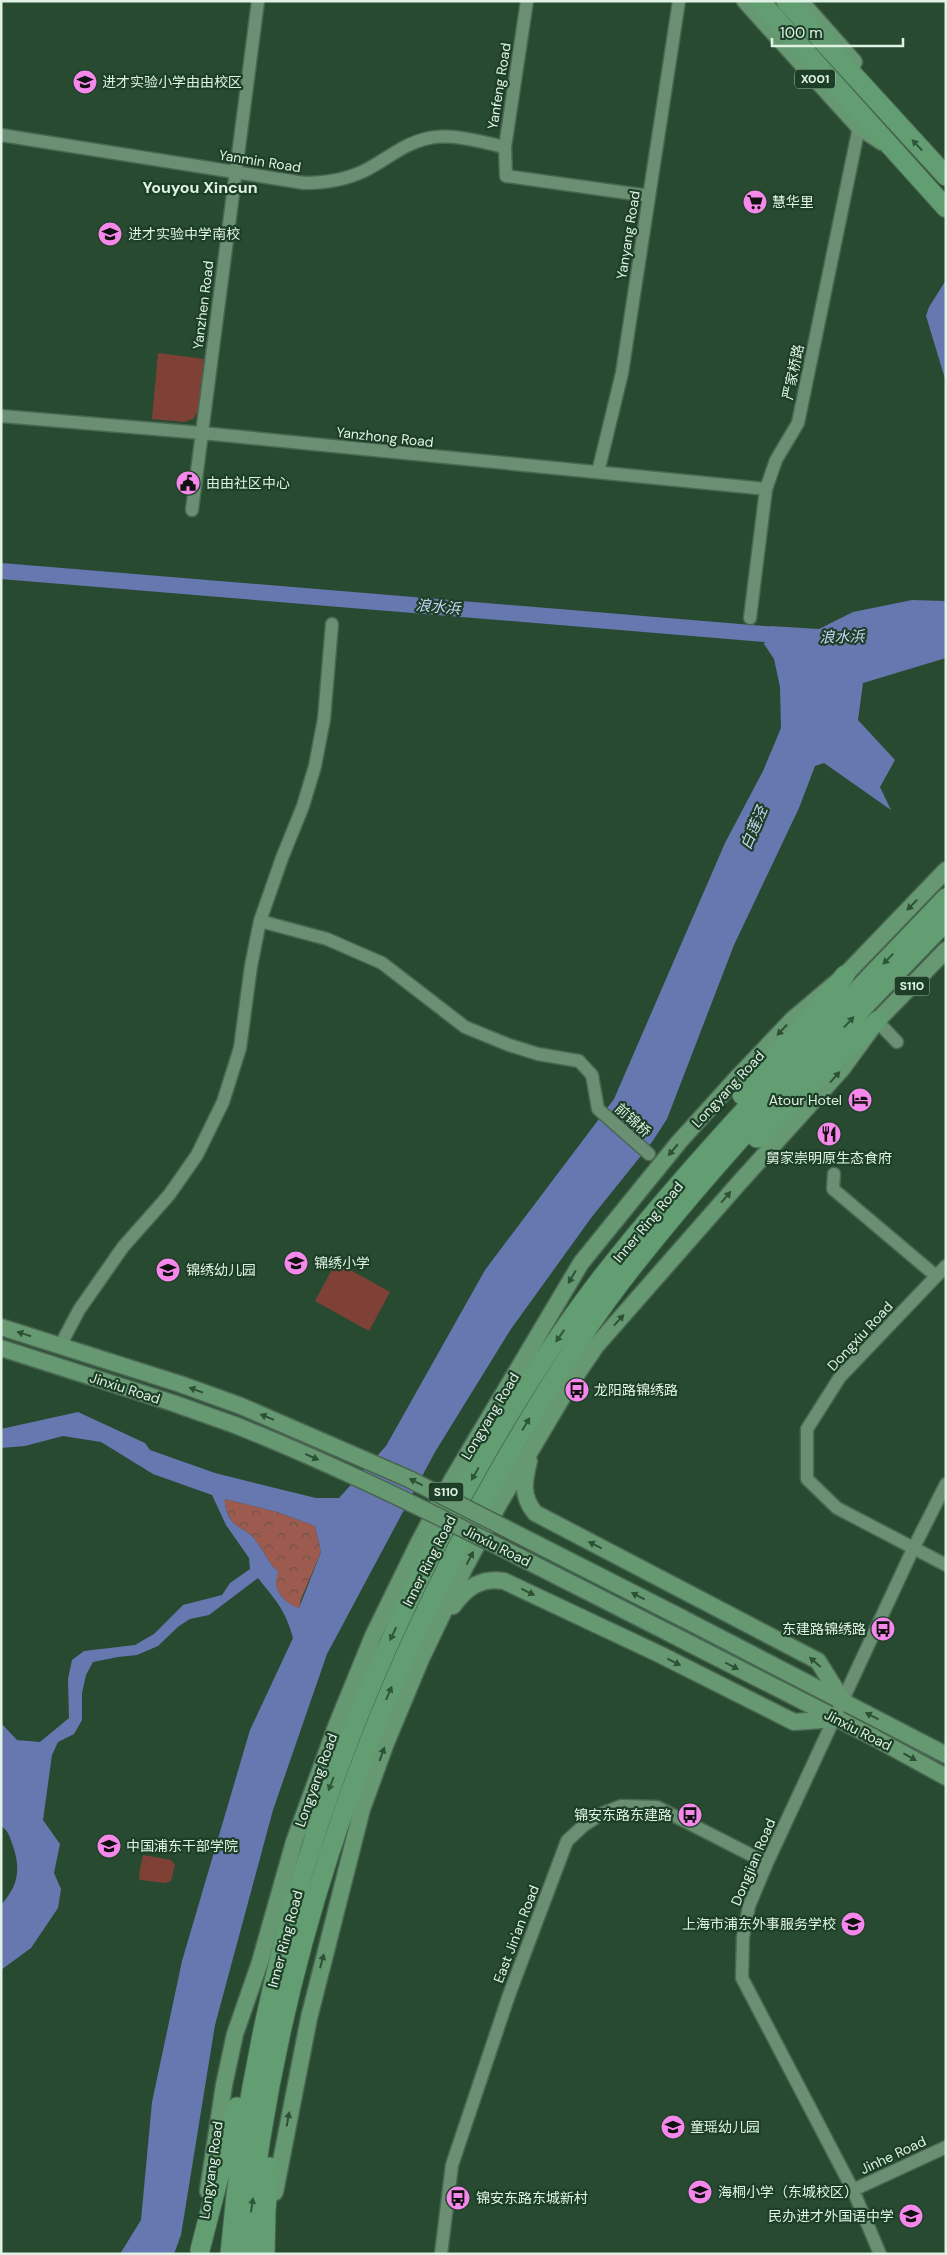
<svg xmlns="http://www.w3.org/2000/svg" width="947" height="2255" font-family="'DM Sans','Noto Sans SC',sans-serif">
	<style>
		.green { fill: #7f4035 }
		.forest { fill: url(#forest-crowns) }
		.water { fill: #6777af; fill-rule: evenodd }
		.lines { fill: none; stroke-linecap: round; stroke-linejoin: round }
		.river { stroke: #6777af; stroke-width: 16 }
		.minor-casing { stroke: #486651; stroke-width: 15 }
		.major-casing { stroke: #486651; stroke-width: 19 }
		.highway-casing { stroke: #486651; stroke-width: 21 }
		.minor { stroke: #6a8f72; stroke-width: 12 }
		.major { stroke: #669872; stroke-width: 16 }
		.highway { stroke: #639e72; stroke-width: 19 }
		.major-bridge-casing { stroke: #486651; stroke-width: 19; stroke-linecap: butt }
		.major-bridge { stroke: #669872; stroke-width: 16 }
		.oneway { fill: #2e573a }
		.oneway2 { fill: #2c5136 }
		.labels { text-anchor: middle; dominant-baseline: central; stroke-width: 4.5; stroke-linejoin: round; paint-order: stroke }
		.shield { fill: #1d3f27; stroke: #a5bcab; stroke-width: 1 }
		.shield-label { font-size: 12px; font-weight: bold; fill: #dff2e3 }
		.poi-label { font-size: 14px; fill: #dff2e3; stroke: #1d3f27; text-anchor: start }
		.street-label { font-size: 14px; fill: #dff2e3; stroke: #1d3f27 }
		.water-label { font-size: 15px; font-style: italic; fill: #cad5f7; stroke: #1d3f27 }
		.quarter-label { font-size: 16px; font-weight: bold; fill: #dff2e3; stroke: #1d3f27 }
	</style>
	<defs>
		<pattern id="forest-crowns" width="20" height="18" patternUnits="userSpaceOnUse" patternTransform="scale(1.25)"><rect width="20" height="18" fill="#9d5b4f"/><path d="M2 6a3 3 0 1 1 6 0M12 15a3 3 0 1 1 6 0" fill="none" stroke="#70524a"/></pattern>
	</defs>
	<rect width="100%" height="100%" fill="#284a31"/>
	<path class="green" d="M158 353 204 359 198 411 193 419 184 422 152 419Z
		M336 1262 390 1292 369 1331 315 1301Z
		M143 1855 171 1860 175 1865 171 1881 165 1883 140 1880 139 1875Z"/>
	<path class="forest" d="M225 1499 277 1512 315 1526 321 1552 301 1599 299 1609C290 1606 277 1595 276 1584 276 1580 277 1575 278 1571 267 1562 262 1546 252 1536 246 1530 237 1528 232 1521 228 1515 224 1506 225 1499Z"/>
	<path class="water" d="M946 280V382L926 316 929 307Z
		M912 600 946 601V658L863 683 858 720 895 760 880 787 891 810 824 763 815 766 799 808 734 945 667 1119 652 1142 591 1218 511 1329 435 1452 327 1654 273 1810 215 2025 181 2235 174 2254H120L141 2220 152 2102 182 1961 250 1730 293 1638C285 1609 276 1601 258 1578L209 1615 190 1619 179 1626 158 1646 137 1655 118 1657 93 1662 86 1675 82 1693V1720L74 1734 58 1742 52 1755 43 1820 60 1844 54 1873 61 1889 58 1908 31 1948 1 1970V1905C18 1886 21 1870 13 1846 10 1838 9 1831 1 1826V1723L17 1740 40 1742 69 1718 68 1679 72 1660 84 1651 135 1645 154 1634 183 1605 222 1595 230 1583 250 1569 249 1558 226 1525 212 1495 153 1474 101 1442 63 1436 25 1446 1 1448V1429L78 1412 145 1443 150 1450 215 1473 267 1486 316 1498H339L386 1446 485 1270 614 1099 725 843 763 771 781 728 780 687 774 659 764 644 770 626 819 629 853 612ZM225 1499 277 1512 315 1526 321 1552 299 1608C290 1606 277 1595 276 1584 276 1580 278 1575 278 1571 267 1562 262 1546 252 1536 246 1530 237 1528 232 1521 228 1516 224 1506 225 1499Z"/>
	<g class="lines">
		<path class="river" d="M1 571 789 636"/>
		<defs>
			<path id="minor" d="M527 1 505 147 506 176 649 196
				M1 135 304 183C325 183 345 180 364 171 386 160 404 143 429 138 453 133 481 142 505 147
				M1 416 202 433 766 489
				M598 472 622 373 679 1
				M192 510 258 1
				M750 618 766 489 776 460 798 423 859 127
				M260 921 327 939 382 963 465 1027 509 1045 538 1054 579 1061 592 1075 598 1109 649 1154
				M877 1021 897 1042
				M834 1174 833 1189 936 1276
				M946 1266 840 1377 807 1429V1479L837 1508 946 1565
				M60 1346 79 1310 123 1247 169 1195 197 1155 223 1102 240 1048 251 966 260 921 282 858 303 806 315 766 324 719 332 624
				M853 2190 946 2147
				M441 2254 452 2165 509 1995 567 1841 583 1826 603 1813 621 1806 657 1807 767 1863
				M880 2254 853 2190 742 1978 743 1937 749 1906 767 1863 913 1549 946 1484"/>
			<path id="major" d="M745 1 859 127 882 142
				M800 1 854 62
				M1 1327 180 1384 241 1406
				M1 1348 173 1403 235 1425
				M529 1461C524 1481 521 1496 535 1513L818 1661 843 1701
				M453 1606C466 1588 481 1577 504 1581L661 1655 794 1722 836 1719
				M682 1618 946 1755
				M673 1635 873 1737 946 1777
				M208 2191 224 2085 235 2034 260 1962 294 1842 337 1724 373 1636 418 1544 452 1480 581 1263 679 1142 735 1080 793 1019 845 975 946 870
				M275 2192 309 2018 362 1809 386 1743 421 1659 465 1567 499 1504 569 1386 596 1346 739 1183 842 1069 877 1021 946 950"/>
			<path id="highway" d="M760 1 946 208
				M786 1 946 176
				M742 1095 802 1028 845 975
				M757 1138 834 1059 877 1021
				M200 2250 237 2107
				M230 2254C253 1989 329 1746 454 1511 499 1428 548 1346 606 1272 710 1140 830 1020 946 898
				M246 2254C272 1981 360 1716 495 1478 533 1411 573 1345 620 1283 719 1154 833 1038 946 921
				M265 2254 266 2210 270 2167"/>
		</defs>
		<use href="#minor" class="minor-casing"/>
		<use href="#major" class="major-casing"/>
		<use href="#highway" class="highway-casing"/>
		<use href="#minor" class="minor"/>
		<use href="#major" class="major"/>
		<use href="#highway" class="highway"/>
		<defs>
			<path id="major-bridge" d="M241 1406 409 1479 682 1618
				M235 1425C385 1485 528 1562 673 1635"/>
		</defs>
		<use href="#major-bridge" class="major-bridge-casing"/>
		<use href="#major-bridge" class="major-bridge"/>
	</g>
	<defs><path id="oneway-solid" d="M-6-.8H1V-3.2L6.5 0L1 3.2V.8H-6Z" transform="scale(1.25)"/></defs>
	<g class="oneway">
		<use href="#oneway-solid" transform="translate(917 145) rotate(-133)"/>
		<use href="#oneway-solid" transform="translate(888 959) rotate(134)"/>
		<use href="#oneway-solid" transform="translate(849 1022) rotate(-47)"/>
		<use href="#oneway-solid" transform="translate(560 1336) rotate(125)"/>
		<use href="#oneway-solid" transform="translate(526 1424) rotate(-59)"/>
		<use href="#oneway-solid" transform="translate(475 1474) rotate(120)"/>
		<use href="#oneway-solid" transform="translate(393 1634) rotate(115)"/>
		<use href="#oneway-solid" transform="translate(389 1693) rotate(-67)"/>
		<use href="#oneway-solid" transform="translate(331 1784) rotate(111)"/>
		<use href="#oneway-solid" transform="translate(252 2205) rotate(-82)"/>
	</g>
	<g class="oneway2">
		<use href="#oneway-solid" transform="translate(912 905) rotate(134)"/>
		<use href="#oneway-solid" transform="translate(782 1030) rotate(133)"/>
		<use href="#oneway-solid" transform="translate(835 1077) rotate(-48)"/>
		<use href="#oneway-solid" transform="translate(673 1150) rotate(130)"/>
		<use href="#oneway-solid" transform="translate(726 1197) rotate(-49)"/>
		<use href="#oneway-solid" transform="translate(572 1277) rotate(121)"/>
		<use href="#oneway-solid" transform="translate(619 1320) rotate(-48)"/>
		<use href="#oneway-solid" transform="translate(24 1334) rotate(-162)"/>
		<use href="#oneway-solid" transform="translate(196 1390) rotate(-160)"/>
		<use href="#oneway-solid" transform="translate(267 1417) rotate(-158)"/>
		<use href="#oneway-solid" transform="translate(312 1457) rotate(24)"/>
		<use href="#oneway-solid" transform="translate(416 1482) rotate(-153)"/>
		<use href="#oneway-solid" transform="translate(595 1545) rotate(-153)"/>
		<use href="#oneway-solid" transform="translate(470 1558) rotate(-62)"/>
		<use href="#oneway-solid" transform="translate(528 1592) rotate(26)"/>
		<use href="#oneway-solid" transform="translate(638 1596) rotate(-153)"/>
		<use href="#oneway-solid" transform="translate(674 1662) rotate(27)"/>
		<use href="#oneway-solid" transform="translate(815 1662) rotate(-139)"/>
		<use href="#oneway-solid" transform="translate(732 1666) rotate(27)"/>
		<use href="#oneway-solid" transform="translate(872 1716) rotate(-153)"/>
		<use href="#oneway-solid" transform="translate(382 1754) rotate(-70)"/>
		<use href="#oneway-solid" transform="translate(910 1757) rotate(29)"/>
		<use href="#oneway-solid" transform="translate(322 1961) rotate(-75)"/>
		<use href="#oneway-solid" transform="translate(288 2119) rotate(-80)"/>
	</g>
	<defs>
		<symbol id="school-disc" viewBox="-11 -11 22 22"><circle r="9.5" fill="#f788eb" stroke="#1d3f27"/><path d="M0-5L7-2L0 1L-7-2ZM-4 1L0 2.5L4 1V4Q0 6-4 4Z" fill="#111"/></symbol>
		<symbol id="supermarket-disc" viewBox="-11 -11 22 22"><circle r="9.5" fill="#f788eb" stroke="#1d3f27"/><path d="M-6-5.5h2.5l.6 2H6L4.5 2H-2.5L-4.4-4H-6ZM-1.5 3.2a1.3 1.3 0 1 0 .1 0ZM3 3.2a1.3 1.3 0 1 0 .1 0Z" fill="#111"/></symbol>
		<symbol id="civic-disc" viewBox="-11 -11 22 22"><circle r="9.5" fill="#f788eb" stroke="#1d3f27"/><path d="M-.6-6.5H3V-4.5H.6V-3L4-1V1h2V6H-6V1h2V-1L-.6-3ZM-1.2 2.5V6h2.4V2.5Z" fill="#111"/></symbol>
		<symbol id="hotel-disc" viewBox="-11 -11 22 22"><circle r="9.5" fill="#f788eb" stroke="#1d3f27"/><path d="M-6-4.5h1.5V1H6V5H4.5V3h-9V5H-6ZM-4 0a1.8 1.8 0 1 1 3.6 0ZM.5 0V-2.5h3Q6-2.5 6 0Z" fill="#111"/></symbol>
		<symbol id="restaurant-disc" viewBox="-11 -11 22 22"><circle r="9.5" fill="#f788eb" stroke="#1d3f27"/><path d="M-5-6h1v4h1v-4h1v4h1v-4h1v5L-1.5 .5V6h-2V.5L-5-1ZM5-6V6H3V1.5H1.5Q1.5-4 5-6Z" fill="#111"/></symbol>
		<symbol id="bus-disc" viewBox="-11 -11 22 22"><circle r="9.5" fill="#f788eb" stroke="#1d3f27"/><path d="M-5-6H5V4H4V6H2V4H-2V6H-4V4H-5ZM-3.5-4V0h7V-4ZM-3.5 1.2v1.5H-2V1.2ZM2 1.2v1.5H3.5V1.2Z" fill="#111"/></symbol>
		<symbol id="university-disc" viewBox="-11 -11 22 22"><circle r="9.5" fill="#f788eb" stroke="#1d3f27"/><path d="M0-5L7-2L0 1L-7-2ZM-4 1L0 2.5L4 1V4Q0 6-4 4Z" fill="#111"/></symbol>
	</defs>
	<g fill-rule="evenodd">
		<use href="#school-disc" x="71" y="68" width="28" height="28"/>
		<use href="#supermarket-disc" x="741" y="188" width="28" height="28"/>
		<use href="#school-disc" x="96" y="220" width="28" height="28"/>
		<use href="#civic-disc" x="174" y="469" width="28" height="28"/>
		<use href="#hotel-disc" x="846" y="1086" width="28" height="28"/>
		<use href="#restaurant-disc" x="815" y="1120" width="28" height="28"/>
		<use href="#school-disc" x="282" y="1249" width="28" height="28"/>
		<use href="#school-disc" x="154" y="1256" width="28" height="28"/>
		<use href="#bus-disc" x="563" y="1376" width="28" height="28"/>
		<use href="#bus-disc" x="869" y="1615" width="28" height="28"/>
		<use href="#bus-disc" x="676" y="1801" width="28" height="28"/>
		<use href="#university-disc" x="95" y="1832" width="28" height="28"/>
		<use href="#school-disc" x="839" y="1910" width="28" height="28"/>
		<use href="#school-disc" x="659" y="2113" width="28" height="28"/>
		<use href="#school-disc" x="686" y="2178" width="28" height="28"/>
		<use href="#bus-disc" x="444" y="2184" width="28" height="28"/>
		<use href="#school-disc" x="897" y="2202" width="28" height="28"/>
	</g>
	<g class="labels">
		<g class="shield">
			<rect x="795" y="69.5" width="40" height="19" rx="4"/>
			<rect x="894.5" y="976.5" width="35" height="19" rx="4"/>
			<rect x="428.5" y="1482.5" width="35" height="19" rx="4"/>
		</g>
		<g class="shield-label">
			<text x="815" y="79">X001</text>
			<text x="912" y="986">S110</text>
			<text x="446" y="1492">S110</text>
		</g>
		<g class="poi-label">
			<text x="102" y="82">进才实验小学由由校区</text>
			<text x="772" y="202">慧华里</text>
			<text x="128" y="234">进才实验中学南校</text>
			<text x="206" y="483">由由社区中心</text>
			<text x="842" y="1100" text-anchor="end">Atour Hotel</text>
			<text x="829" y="1158" text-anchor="middle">舅家崇明原生态食府</text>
			<text x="314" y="1263">锦绣小学</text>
			<text x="186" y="1270">锦绣幼儿园</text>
			<text x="594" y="1390">龙阳路锦绣路</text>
			<text x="866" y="1629" text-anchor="end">东建路锦绣路</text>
			<text x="672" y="1815" text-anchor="end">锦安东路东建路</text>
			<text x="126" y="1846">中国浦东干部学院</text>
			<text x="836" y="1924" text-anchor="end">上海市浦东外事服务学校</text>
			<text x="690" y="2127">童瑶幼儿园</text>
			<text x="718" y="2192">海桐小学（东城校区）</text>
			<text x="476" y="2198">锦安东路东城新村</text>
			<text x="894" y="2216" text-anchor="end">民办进才外国语中学</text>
		</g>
		<g class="street-label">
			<text transform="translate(499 86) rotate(-81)">Yanfeng Road</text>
			<text transform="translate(260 161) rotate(9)">Yanmin Road</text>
			<text transform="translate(628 235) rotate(-81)">Yanyang Road</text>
			<text transform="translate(203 305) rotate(-83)">Yanzhen Road</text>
			<text transform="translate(793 372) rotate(-78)">严家桥路</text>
			<text transform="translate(385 437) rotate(6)">Yanzhong Road</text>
			<text transform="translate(728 1089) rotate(-47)">Longyang Road</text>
			<text transform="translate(633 1120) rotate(42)">前锦桥</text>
			<text transform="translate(648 1222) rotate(-50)">Inner Ring Road</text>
			<text transform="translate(860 1336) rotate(-47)">Dongxiu Road</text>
			<text transform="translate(125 1388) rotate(18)">Jinxiu Road</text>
			<text transform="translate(490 1416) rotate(-59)">Longyang Road</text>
			<text transform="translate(497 1546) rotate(27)">Jinxiu Road</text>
			<text transform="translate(429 1561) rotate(-63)">Inner Ring Road</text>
			<text transform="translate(858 1730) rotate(27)">Jinxiu Road</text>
			<text transform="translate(316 1780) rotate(-70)">Longyang Road</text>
			<text transform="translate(753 1862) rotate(-67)">Dongjian Road</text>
			<text transform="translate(516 1934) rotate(-69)">East Jin'an Road</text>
			<text transform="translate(285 1939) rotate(-75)">Inner Ring Road</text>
			<text transform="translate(893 2155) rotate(-25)">Jinhe Road</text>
			<text transform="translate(211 2170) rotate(-82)">Longyang Road</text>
		</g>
		<g class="water-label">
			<text transform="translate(438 607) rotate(5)">浪水浜</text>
			<text transform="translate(842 637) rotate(-1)">浪水浜</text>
			<text transform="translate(754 828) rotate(-67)">白莲泾</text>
		</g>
		<g class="quarter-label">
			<text x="200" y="187">Youyou Xincun</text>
		</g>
	</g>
	<rect width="947" height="2255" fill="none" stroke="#dff2e3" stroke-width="5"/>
	<path d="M772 38v8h131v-8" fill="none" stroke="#dff2e3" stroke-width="2.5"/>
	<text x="780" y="38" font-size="15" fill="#dff2e3" stroke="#1d3f27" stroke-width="4" paint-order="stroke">100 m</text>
</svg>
